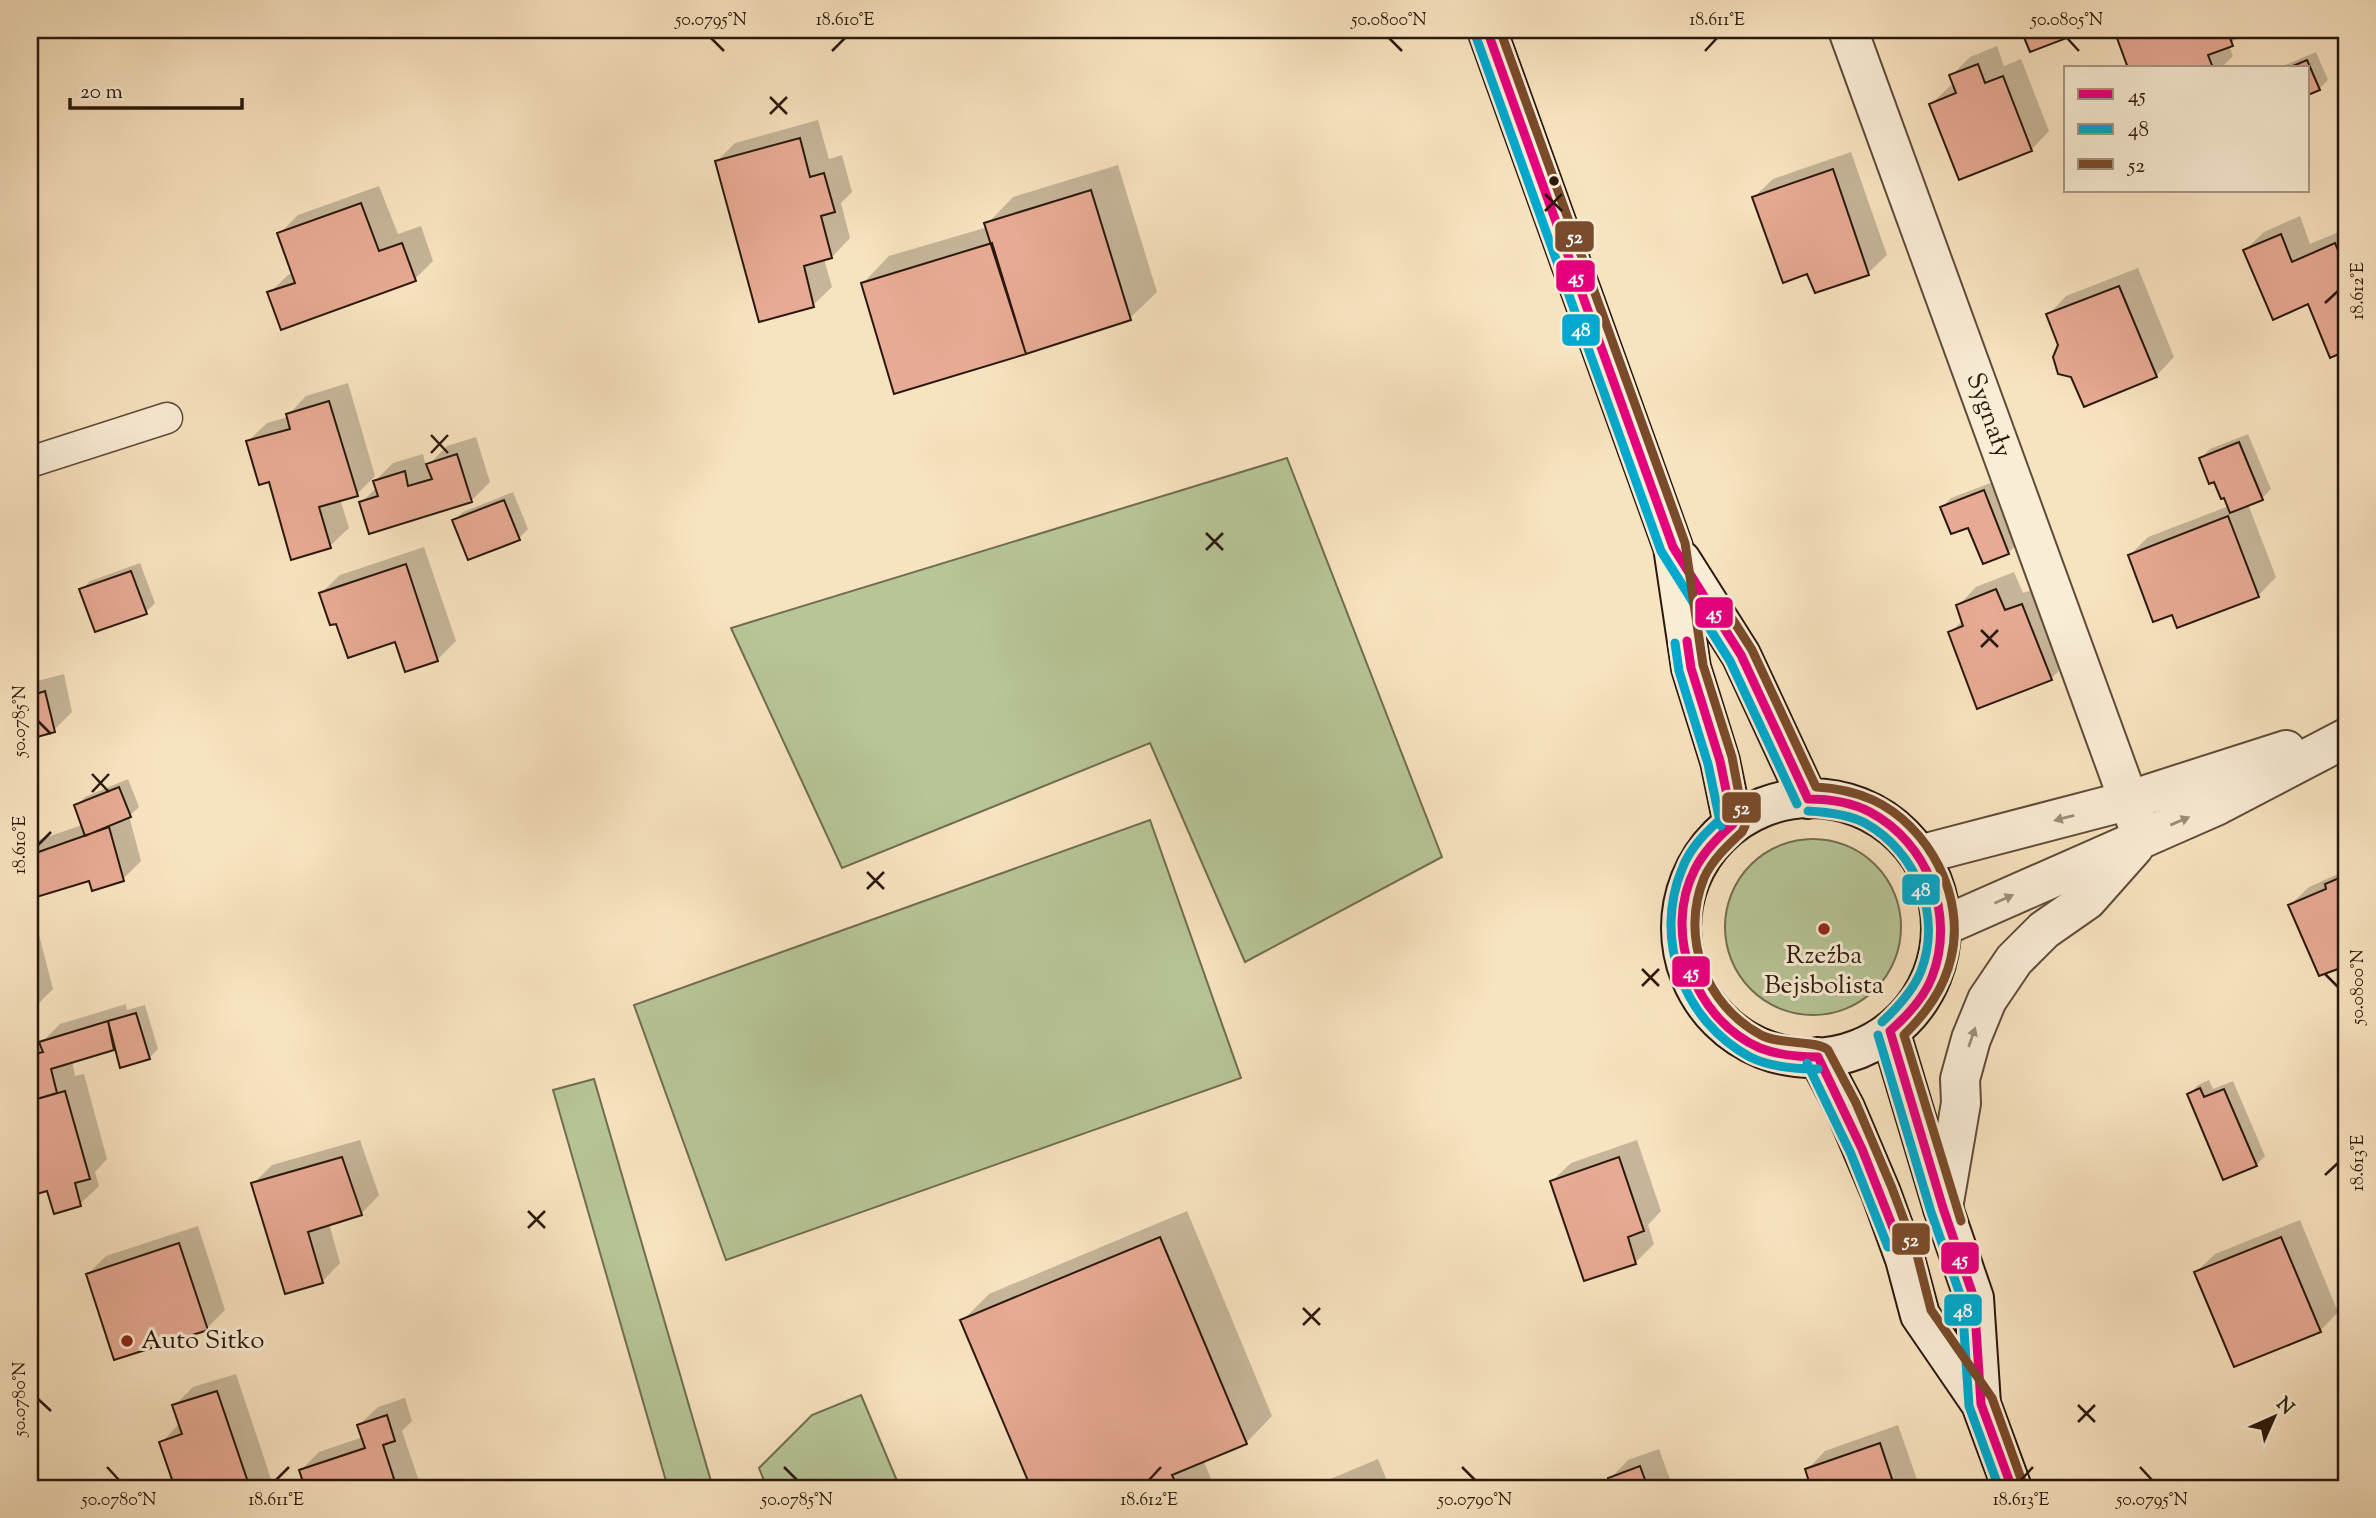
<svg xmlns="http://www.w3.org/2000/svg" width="2376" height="1518" font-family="'Sorts Mill Goudy',serif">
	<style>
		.green { fill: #b7c597; stroke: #706e50; stroke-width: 2 }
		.shadow { fill: #0003 }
		.building { fill: #e7aa94; stroke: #2a180a; stroke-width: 2 }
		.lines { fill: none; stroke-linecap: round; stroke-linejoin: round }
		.service-casing { stroke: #5e4b38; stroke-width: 33 }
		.minor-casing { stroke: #5e4b38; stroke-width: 42 }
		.secondary-casing { stroke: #2a180a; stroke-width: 42 }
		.service { stroke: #faedd6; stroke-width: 30 }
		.minor { stroke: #faedd6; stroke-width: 38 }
		.secondary { stroke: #faedd6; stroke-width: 38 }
		.bus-1-casing { stroke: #faedd6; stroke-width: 14 }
		.bus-2-casing { stroke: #faedd6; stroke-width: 14 }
		.bus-3-casing { stroke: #faedd6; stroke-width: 14 }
		.bus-1 { stroke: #e5007d; stroke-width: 9 }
		.bus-2 { stroke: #00a9ce; stroke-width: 9 }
		.bus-3 { stroke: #7a4b2a; stroke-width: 9 }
		.oneway { fill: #9c8d7a }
		.ticks { fill: none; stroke: #2a180a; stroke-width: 2.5 }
		.bus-dot { fill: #2a180a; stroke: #faedd6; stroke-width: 2.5 }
		.poi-dot { fill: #8f2418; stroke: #faedd6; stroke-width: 2.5 }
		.labels { text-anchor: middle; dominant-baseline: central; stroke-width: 6; stroke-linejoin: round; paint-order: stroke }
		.street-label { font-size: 26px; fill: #2a180a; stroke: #faedd6 }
		.poi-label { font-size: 26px; fill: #2a180a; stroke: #faedd6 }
		.line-badge { stroke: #faedd6; stroke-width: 2.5 }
		.badge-label { font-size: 19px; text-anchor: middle; font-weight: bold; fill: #fff }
		.neatline { fill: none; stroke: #2a180a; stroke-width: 2.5 }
		.ticks-label { font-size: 18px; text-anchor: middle; fill: #2a180a }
	</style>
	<rect width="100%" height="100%" fill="#f8e3c0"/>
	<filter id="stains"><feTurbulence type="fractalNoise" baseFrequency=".00286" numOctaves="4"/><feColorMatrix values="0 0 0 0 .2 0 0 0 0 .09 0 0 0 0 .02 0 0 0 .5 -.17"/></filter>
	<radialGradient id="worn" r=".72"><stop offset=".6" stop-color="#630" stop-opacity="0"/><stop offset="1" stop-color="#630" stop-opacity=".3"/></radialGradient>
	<path class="green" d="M1287 458 1442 857 1245 962 1150 743 842 868 731 628Z
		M1150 820 1241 1078 726 1260 634 1005Z
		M1725 927a88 88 0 1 1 176 0a88 88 0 1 1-176 0Z
		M594 1079 713 1488H668L553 1090Z
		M861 1395 900 1488H767L759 1468 812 1415Z"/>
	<path class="shadow" d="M2023 30H2076L2071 34 2031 50Z
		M2116 30H2246L2229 45 2233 56 2221 68H2130Z
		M1997 46 2004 66 2021 59 2049 131 2031 150 1931 104 1950 86 1955 84 1951 76 1970 57Z
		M2316 52 2328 80 2319 89 2308 93V68H2278Z
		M818 120 829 159 842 155 852 192 841 203 850 238 832 257 824 259 832 287 813 305 717 161 735 143Z
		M1851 152 1887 255 1868 273 1816 291 1808 271 1754 197 1773 179Z
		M1118 165 1157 292 1130 318 863 283 889 256 988 227 987 224 1013 197Z
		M379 186 398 234 421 226 433 261 415 279 269 293 288 275 294 272 279 234 298 215Z
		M2300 216 2310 244 2346 229V349L2331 356 2309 302 2245 250 2264 232Z
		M2138 268 2174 357 2156 376 2060 345 2048 315 2066 296Z
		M348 383 375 476 357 494 340 499 349 528 330 546 270 480 248 441 267 423 288 417V415L306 396Z
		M2248 434 2271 489 2262 498 2248 504 2276 577 2258 596 2173 613 2130 555 2148 537 2229 506 2201 458 2210 449Z
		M476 437 490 482 472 500 370 532 361 503 377 487 375 481 393 463 423 454 426 467 447 446Z
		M30 481 36 501 30 507Z
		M1993 482 2017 544 2008 553 1942 507 1951 498Z
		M513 492 528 529 519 538 454 521 463 512Z
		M424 547 456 641 437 660 396 640 337 622 321 593 340 575Z
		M140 563 155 603 146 612 81 590 90 581Z
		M2014 572 2023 593 2041 587 2069 660 2051 679 1950 633 1963 620 1958 606 1976 587Z
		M64 674 72 712 54 730 30 737V683Z
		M128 779 139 807 129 816 141 861 123 879H90L41 894 31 904 53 989 34 1008 30 1009V843L82 825 76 806 85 797Z
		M2345 866 2346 963 2320 974 2290 905 2309 887 2336 875Z
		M126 1004 127 1010 145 1005 158 1049 149 1058 116 1046 113 1049 72 1061 75 1076 84 1074 107 1159 95 1172 99 1186 80 1204 49 1189 30 1194V1043L45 1039 60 1024Z
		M2209 1080 2213 1089 2233 1081 2265 1156 2256 1165 2189 1094 2198 1085Z
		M360 1140 379 1195 361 1214 329 1223 340 1263 322 1282 253 1184 272 1165Z
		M1637 1140 1661 1211 1648 1225 1654 1244 1635 1263 1552 1181 1571 1163Z
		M1187 1211 1272 1416 1246 1443 1203 1460 1215 1488H1033L962 1321 989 1294Z
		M2300 1220 2338 1312 2320 1331 2196 1272 2215 1254Z
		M198 1226 225 1310 207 1328 88 1274 106 1256Z
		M236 1374 274 1488H176L161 1443 180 1423 174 1406 193 1387Z
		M405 1398 412 1421 402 1431 420 1484 416 1488H307L301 1470 319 1452 363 1437 359 1425 378 1407Z
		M1898 1425 1920 1488H1813L1807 1470 1825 1451Z
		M1659 1449 1673 1488H1613L1610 1479 1628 1460Z
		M1378 1459 1390 1488H1309Z
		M1769 1480 1771 1488H1746Z"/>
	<path class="building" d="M2021 30H2070L2072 36 2030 52Z
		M2114 30H2227L2233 46 2208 55 2213 68H2128Z
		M2307 60 2320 90 2308 95V68H2288Z
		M1978 64 1985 83 2003 76 2032 151 1959 180 1929 104 1956 93 1949 75Z
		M800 138 810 177 824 173 835 212 821 216 832 258 804 266 814 307 759 322 715 161Z
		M1833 169 1869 275 1815 293 1807 274 1783 283 1752 197Z
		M1091 190 1131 320 1026 354 984 223Z
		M361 203 379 251 402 243 416 281 281 330 267 292 295 283 277 233Z
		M2281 234 2292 262 2335 243 2344 264 2346 262V351L2330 358 2308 304 2273 320 2243 250Z
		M992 243 1026 354 894 394 861 283Z
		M2119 286 2157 377 2084 407 2071 377 2058 374 2053 357 2058 345 2046 314Z
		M329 401 358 496 319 507 331 548 291 560 269 482 259 485 246 441 290 429 286 414Z
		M2239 442 2263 500 2230 513 2224 498 2221 499 2214 482 2209 484 2199 458Z
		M457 454 472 502 369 534 359 502 378 496 373 481 405 471 408 486 432 479 426 464Z
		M1984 490 2009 554 1983 564 1968 528 1951 534 1940 507Z
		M504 500 520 540 468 560 452 520Z
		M2228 516 2259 597 2177 628 2172 615 2153 622 2128 555Z
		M406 564 438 661 405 672 395 642 348 658 336 624 330 625 319 593Z
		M131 571 147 614 95 632 79 589Z
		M1996 589 2005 610 2022 604 2052 680 1977 709 1948 632 1963 626 1956 605Z
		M45 691 55 732 30 739V696Z
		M119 787 131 817 85 836 74 805Z
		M109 827 124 881 92 891 89 881 30 899V855Z
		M2346 875V966L2319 976 2288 905 2326 889 2325 884Z
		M30 987 35 1009 30 1011Z
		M136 1013 150 1059 120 1068 108 1021Z
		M108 1021 114 1050 51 1069 57 1093 30 1101V1055L43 1052 39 1042Z
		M2200 1088 2204 1097 2224 1089 2257 1166 2223 1180 2187 1094Z
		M65 1091 90 1179 75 1183 81 1206 54 1214 47 1191 30 1196V1101Z
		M342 1157 362 1215 308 1232 323 1283 285 1294 251 1183Z
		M1619 1157 1644 1231 1628 1237 1636 1264 1584 1281 1550 1181Z
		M1160 1237 1247 1444 1172 1475 1178 1488H1031L960 1320Z
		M2281 1237 2321 1332 2234 1367 2194 1272Z
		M179 1243 208 1330 114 1360 86 1274Z
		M217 1391 250 1488H175L159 1442 182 1434 172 1405Z
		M387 1415 395 1441 383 1445 397 1488H305L299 1470 365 1448 357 1425Z
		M1880 1443 1895 1488H1811L1805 1469Z
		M1640 1466 1648 1488H1611L1608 1478Z"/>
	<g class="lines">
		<defs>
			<path id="service" d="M30 462 167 418"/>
			<g id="minor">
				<path id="s1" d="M1848 30 2142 837"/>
				<path d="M1919 855 2130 800 2286 750"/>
				<path d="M1941 927 2218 805 2346 738"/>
				<path d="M1943 1208 1961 1103 1960 1079 1971 1039 1987 1000 2014 960 2044 930 2087 900 2134 847"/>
			</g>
			<path id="secondary" d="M1487 30 1673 547 1691 668 1720 761 1733 824
				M1681 560 1741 655 1808 799
				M1681 928a130 130 0 1 1 260 0a130 130 0 1 1-260 0Z
				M1890 1031 1943 1208 1974 1298 1981 1404
				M1818 1057 1845 1108 1881 1193 1905 1259 1920 1315 1981 1404 2012 1488"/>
		</defs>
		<use href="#service" class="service-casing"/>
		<use href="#minor" class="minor-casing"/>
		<use href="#secondary" class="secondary-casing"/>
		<use href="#service" class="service"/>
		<use href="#minor" class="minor"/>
		<use href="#secondary" class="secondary"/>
		<defs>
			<path id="bus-1" d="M1487 30 1673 547 1741 655 1808 799
				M1687 641 1691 668 1720 761 1733 824
				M1808 799C1829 799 1851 802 1870 812 1928 843 1956 915 1932 977 1924 998 1907 1016 1890 1031
				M1733 824C1718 837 1704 851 1695 869 1662 933 1695 1020 1760 1048 1778 1055 1798 1057 1818 1057
				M1890 1031 1943 1208 1974 1298 1981 1404 2012 1488
				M1818 1057 1862 1149 1899 1243"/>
			<path id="bus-2" d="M1475 34 1661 551 1730 661 1797 804
				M1675 643 1679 671 1708 764 1721 826
				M1808 811C1827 812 1848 814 1865 823 1917 852 1942 916 1921 971 1913 991 1897 1008 1882 1022
				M1725 815C1708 830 1690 847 1682 869 1653 939 1683 1021 1750 1057 1770 1067 1795 1069 1818 1069
				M1878 1035 1931 1212 1962 1300 1969 1406 1999 1488
				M1807 1063 1851 1154 1888 1247"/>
			<path id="bus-3" d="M1500 30 1685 543 1703 665 1732 757 1745 826 1742 832C1728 845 1712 860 1704 878 1680 937 1705 1005 1761 1035 1779 1045 1818 1040 1828 1050L1856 1103 1892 1188 1917 1255 1931 1310 1992 1398 2023 1484
				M1733 620 1752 650 1816 787C1836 788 1855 792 1873 800 1929 826 1966 897 1951 958 1944 989 1926 1013 1904 1035L1961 1221"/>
		</defs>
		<use href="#bus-1" class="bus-1-casing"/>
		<use href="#bus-2" class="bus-2-casing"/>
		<use href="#bus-3" class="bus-3-casing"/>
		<use href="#bus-1" class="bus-1"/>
		<use href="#bus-2" class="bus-2"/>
		<use href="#bus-3" class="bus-3"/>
	</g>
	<defs><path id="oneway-solid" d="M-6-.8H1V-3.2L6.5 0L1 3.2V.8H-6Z" transform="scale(1.75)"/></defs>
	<g class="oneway">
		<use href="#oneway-solid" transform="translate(2064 818) rotate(165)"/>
		<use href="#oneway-solid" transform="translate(2180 821) rotate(-23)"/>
		<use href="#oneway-solid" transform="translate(2004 899) rotate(-24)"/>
		<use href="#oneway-solid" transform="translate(1972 1037) rotate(-71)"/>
	</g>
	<path class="ticks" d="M711 38 724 51M1389 38 1402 51M2067 38 2079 51M832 51 845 38M1705 51 1717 38M770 97 787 114M770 114 787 97M1545 194 1562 211M1545 211 1562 194M2325 303 2338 291M431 435 448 453M431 453 448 435M1206 533 1223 550M1206 550 1223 533M1981 630 1998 647M1981 647 1998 630M38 721 51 734M92 774 109 792M92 792 109 774M38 845 51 832M867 872 884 889M867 889 884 872M1642 969 1659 986M2325 974 2338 987M1642 986 1659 969M2325 1175 2338 1163M528 1211 545 1228M528 1228 545 1211M1303 1308 1320 1325M1303 1325 1320 1308M38 1399 51 1411M2078 1405 2095 1422M2078 1422 2095 1405M107 1467 119 1480M784 1467 797 1480M1462 1467 1475 1480M2140 1467 2152 1480M276 1480 289 1467M1149 1480 1161 1467M2021 1480 2033 1467"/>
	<circle class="bus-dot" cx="1554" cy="181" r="6"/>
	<g class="poi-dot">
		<circle cx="1824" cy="929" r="7"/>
		<circle cx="127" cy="1341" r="7"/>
	</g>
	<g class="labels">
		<g class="street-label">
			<text stroke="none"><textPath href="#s1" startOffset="410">Sygnały</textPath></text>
		</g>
		<g class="poi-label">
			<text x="1824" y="956">Rzeźba<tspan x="1824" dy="30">Bejsbolista</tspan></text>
			<text x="141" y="1341" text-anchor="start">Auto Sitko</text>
		</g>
	</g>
	<g class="line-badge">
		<rect x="1554" y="220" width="41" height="33" rx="7" fill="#7a4b2a"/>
		<rect x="1555" y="259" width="41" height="34" rx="7" fill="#e5007d"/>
		<rect x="1561" y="313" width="40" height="34" rx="7" fill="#00a9ce"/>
		<rect x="1694" y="596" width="40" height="33" rx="7" fill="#e5007d"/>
		<rect x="1721" y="791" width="41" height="33" rx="7" fill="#7a4b2a"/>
		<rect x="1901" y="873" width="40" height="33" rx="7" fill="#00a9ce"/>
		<rect x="1671" y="955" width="40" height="33" rx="7" fill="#e5007d"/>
		<rect x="1891" y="1222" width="40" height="34" rx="7" fill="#7a4b2a"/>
		<rect x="1940" y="1241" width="40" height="34" rx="7" fill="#e5007d"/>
		<rect x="1943" y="1293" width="40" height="34" rx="7" fill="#00a9ce"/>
	</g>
	<g class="badge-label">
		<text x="1575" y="243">52</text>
		<text x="1576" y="283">45</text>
		<text x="1581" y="336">48</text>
		<text x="1714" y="619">45</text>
		<text x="1742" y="814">52</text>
		<text x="1921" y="896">48</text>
		<text x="1691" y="978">45</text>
		<text x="1911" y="1246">52</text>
		<text x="1960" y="1265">45</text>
		<text x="1963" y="1317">48</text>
	</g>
	<rect width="2376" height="1518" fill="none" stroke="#f8e3c0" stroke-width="77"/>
	<rect x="2064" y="66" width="245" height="126" fill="#faedd6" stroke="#a79884" stroke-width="2"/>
	<rect x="2078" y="89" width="35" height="10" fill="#e5007d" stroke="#a79884" stroke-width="2"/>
	<text x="2128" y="102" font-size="21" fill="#2a180a">45</text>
	<rect x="2078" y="124" width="35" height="10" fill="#00a9ce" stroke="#a79884" stroke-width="2"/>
	<text x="2128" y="136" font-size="21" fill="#2a180a">48</text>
	<rect x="2078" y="159" width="35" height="10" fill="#7a4b2a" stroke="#a79884" stroke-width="2"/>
	<text x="2128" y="172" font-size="21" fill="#2a180a">52</text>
	<g transform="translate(2274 1417) rotate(45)" stroke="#faedd6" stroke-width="5" paint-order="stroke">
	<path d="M0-5L12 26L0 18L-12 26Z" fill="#2a180a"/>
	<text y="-10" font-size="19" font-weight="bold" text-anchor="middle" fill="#2a180a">N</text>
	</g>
	<path d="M70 98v10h172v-10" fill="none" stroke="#2a180a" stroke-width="3.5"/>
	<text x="80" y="98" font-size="21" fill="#2a180a" stroke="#faedd6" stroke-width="5" paint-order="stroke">20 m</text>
	<rect x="38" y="38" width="2300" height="1442" class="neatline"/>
	<g class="ticks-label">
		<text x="711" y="25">50.0795°N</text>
		<text x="845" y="25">18.610°E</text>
		<text x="1389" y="25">50.0800°N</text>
		<text x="1717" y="25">18.611°E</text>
		<text x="2067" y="25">50.0805°N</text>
		<text transform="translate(2357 291) rotate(-90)" y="6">18.612°E</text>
		<text transform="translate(19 721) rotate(-90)" y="6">50.0785°N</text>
		<text transform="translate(19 845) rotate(-90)" y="6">18.610°E</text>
		<text transform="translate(2357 987) rotate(-90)" y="6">50.0800°N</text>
		<text transform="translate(2357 1163) rotate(-90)" y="6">18.613°E</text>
		<text transform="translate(19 1399) rotate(-90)" y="6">50.0780°N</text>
		<text x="119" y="1505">50.0780°N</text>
		<text x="276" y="1505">18.611°E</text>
		<text x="797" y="1505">50.0785°N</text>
		<text x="1149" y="1505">18.612°E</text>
		<text x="1475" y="1505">50.0790°N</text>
		<text x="2021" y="1505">18.613°E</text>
		<text x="2152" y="1505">50.0795°N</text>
	</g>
	<rect width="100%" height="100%" filter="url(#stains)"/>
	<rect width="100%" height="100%" fill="url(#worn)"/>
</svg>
